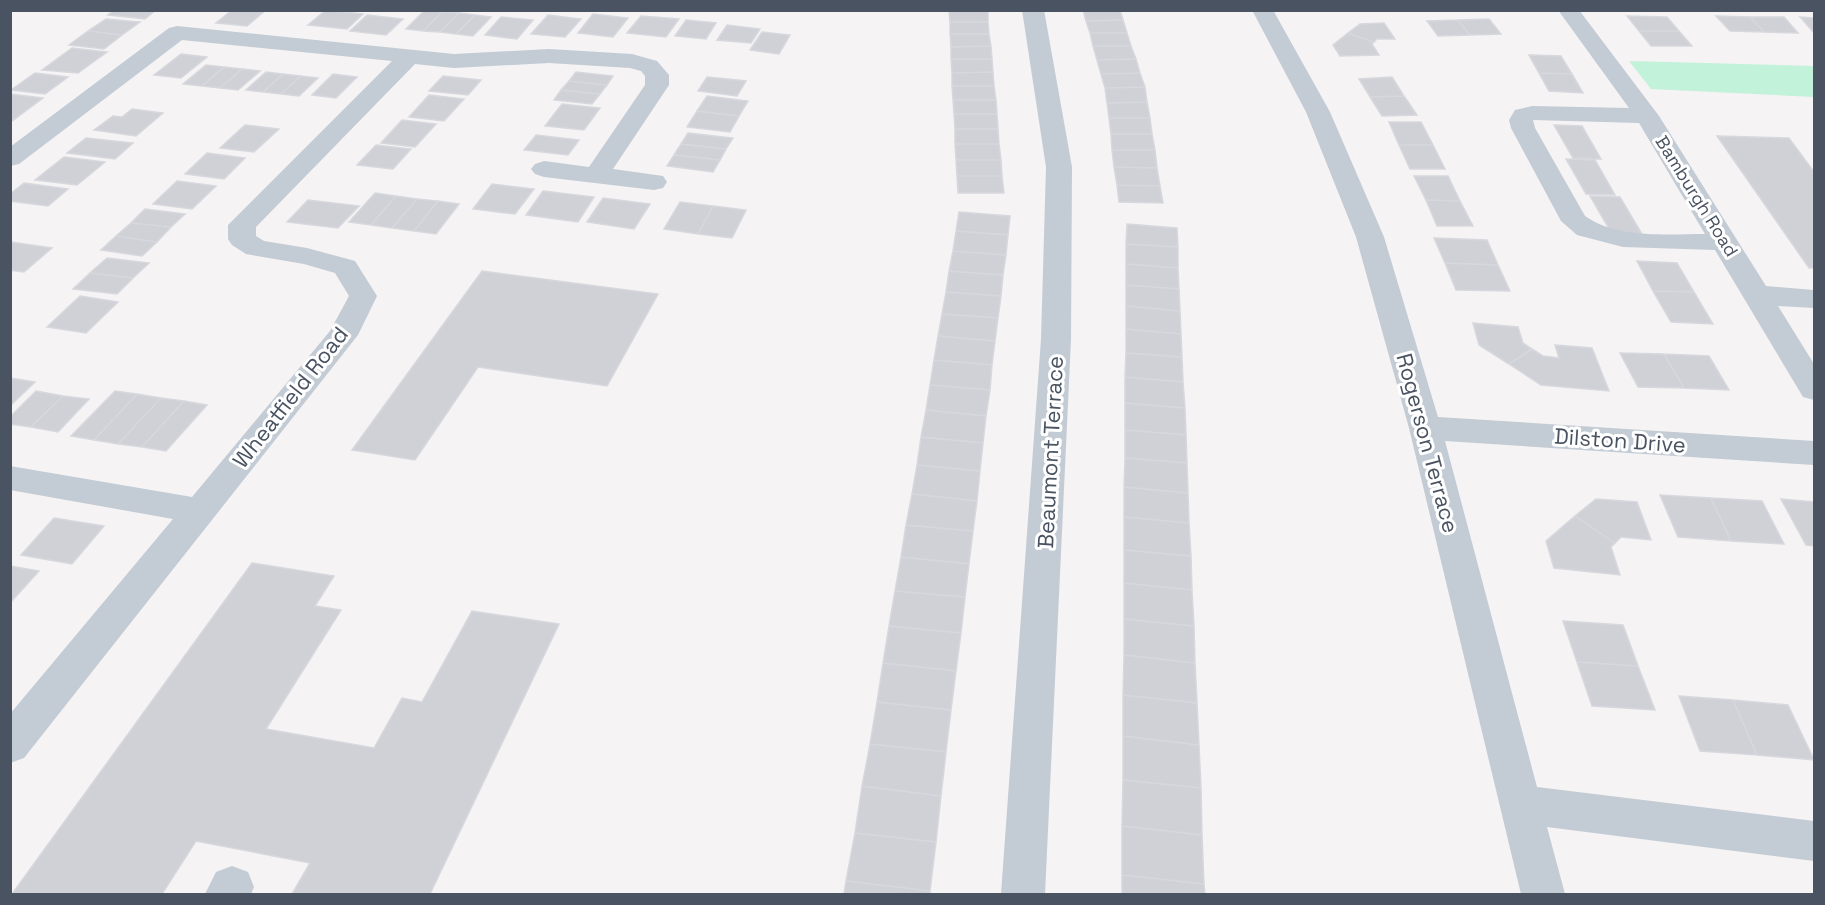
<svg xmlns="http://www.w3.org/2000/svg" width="1825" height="905" font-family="'Space Grotesk',sans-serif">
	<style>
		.green { fill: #c2f2da }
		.building { fill: #cfd1d7; stroke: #d7d8de; stroke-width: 1.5 }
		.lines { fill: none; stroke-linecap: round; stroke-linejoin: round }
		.minor { fill: #c3cbd4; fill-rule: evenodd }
		.labels { text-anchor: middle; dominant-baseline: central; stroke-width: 6; stroke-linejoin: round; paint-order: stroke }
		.far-street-label { font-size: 18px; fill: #495361; stroke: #fff }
		.street-label { font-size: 22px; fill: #495361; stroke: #fff }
	</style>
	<rect width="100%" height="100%" fill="#f5f3f3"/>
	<path class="green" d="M1629 61 1814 66V97L1651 89Z"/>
	<path class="building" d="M114 10H156L145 19 108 15Z
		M232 10H266L247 26 216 23Z
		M326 10 363 14 347 29 308 25Z
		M425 10 442 12 423 31 406 29Z
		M988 10V22H950L949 11Z
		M1083 10H1120L1123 20 1086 21Z
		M442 12 459 13 440 32 423 31Z
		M459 13 475 15 456 34 440 32Z
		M593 14 628 18 613 37 578 33Z
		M367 15 403 19 386 35 350 31Z
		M475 15 491 17 473 36 456 34Z
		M548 15 581 19 565 37 531 34Z
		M641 16 679 19 666 37 627 33Z
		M1627 16 1667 17 1679 31H1639Z
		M1716 16 1750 17 1764 32 1730 31Z
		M501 17 533 20 517 39 485 35Z
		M1750 17H1784L1798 33 1764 32Z
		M1800 17 1814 18V33Z
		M106 19 140 22 122 35 88 31Z
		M1489 19 1501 34 1470 35 1458 20Z
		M686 20 716 23 706 39 675 36Z
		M1123 20 1127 33H1090L1086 21Z
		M1458 20 1470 35 1438 36 1427 21Z
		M950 22H988L989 34H950Z
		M1384 23 1395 39H1377L1374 42 1348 33 1360 24Z
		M727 25 760 29 751 43 717 40Z
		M88 31 122 35 104 49 69 45Z
		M1639 31H1679L1692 46H1651Z
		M762 32 790 35 779 54 750 50Z
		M1090 33H1127L1131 46H1093Z
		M1348 33 1374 42 1372 44 1379 55 1340 56 1333 45Z
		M950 34H989L991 46 951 47Z
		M991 46 992 59H951V47Z
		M1093 46H1131L1136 59 1097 60Z
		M72 48 107 52 78 73 42 70Z
		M181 54 207 57 181 78 154 75Z
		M1529 55 1561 56 1572 74 1539 73Z
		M951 59H992L993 72 952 73Z
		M1136 59 1140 73 1101 74 1097 60Z
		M206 65 224 67 202 86 183 84Z
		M224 67 242 69 220 88 202 86Z
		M242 69 260 71 238 90 220 88Z
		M266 72 283 74 263 92 246 90Z
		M576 72 613 76 607 85 569 81Z
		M993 72 994 86H952V73Z
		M35 73 68 77 45 94 11 90Z
		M1140 73 1145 87 1105 88 1101 74Z
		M1539 73 1572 74 1583 93 1549 91Z
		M283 74 301 76 281 94 263 92Z
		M333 74 357 77 336 98 312 95Z
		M301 76 318 78 299 96 281 94Z
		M443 76 481 80 468 95 429 91Z
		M707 77 746 81 737 96 698 91Z
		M1392 77 1404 96 1370 97 1359 79Z
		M569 81 607 85 600 94 561 90Z
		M952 86H994L996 100H953Z
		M1145 87 1147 102 1107 103 1105 88Z
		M561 90 600 94 592 104 554 100Z
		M10 94 43 98 12 121Z
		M429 95 464 99 444 121 409 117Z
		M707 96 748 101 739 116 697 111Z
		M1404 96 1417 115 1382 116 1370 97Z
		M953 100H996L997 114H954Z
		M1147 102 1150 118H1109L1107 103Z
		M562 104 600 108 584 130 545 126Z
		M132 109 163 113 136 136 94 130 113 116 122 117Z
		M697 111 739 116 730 132 687 127Z
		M954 114H997L998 129H955Z
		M1109 118H1150L1152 134H1111Z
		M402 120 436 124 415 147 381 143Z
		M1389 122H1421L1433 145H1399Z
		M245 125 279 129 254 152 220 148Z
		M1554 125 1582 126 1601 159 1573 158Z
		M955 129H998L999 144H955Z
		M688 133 733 138 726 149 681 144Z
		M1111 134H1152L1155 150H1112Z
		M536 135 579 140 568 155 524 150Z
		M1717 136 1789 138 1814 172V268H1809Z
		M86 138 133 143 115 159 67 153Z
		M681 144 726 149 720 160 674 155Z
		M955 144H999L1001 160H956Z
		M376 145 411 149 393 169 357 165Z
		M1399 145H1433L1445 169H1410Z
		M1112 150H1155L1157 168 1114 167Z
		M207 153 245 158 224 179 185 174Z
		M674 155 720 160 713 172 667 166Z
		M64 157 105 162 77 185 35 180Z
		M1566 159 1595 160 1615 195 1586 194Z
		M956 160H1001L1002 176H957Z
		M1114 167 1157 168 1160 186 1117 185Z
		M957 176H1002L1004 193H958Z
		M1414 176H1448L1460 201 1426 200Z
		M177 181 216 186 192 209 153 204Z
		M24 183 68 189 48 206 10 201V194Z
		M492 184 534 189 515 214 473 209Z
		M1117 185 1160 186 1163 203 1119 202Z
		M543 191 594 197 578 222 526 215Z
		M375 193 396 196 371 225 349 222Z
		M396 196 417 199 392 228 371 225Z
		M1590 196 1620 197 1642 234H1612Z
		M603 198 650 204 634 229 587 222Z
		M417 199 438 201 414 231 392 228Z
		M308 200 359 206 338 228 287 222Z
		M1426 200 1460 201 1473 226H1437Z
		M438 201 459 204 436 234 414 231Z
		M680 202 713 206 698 234 664 229Z
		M713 206 746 210 732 238 698 234Z
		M145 209 185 214 171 227 131 223Z
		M959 212 1010 216 1008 235 956 231Z
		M131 223 171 227 157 242 116 236Z
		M1127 224 1177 228 1178 247 1126 244Z
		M956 231 1008 235 1006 255 953 251Z
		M116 236 157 242 142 256 101 250Z
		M1434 238 1487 240 1498 265 1445 263Z
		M10 242H11L52 248 24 272 10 270Z
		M1126 244 1178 247V268L1126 264Z
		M953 251 1006 255 1003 275 949 271Z
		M107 258 149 263 133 278 90 273Z
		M1637 261 1677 263 1694 292 1653 291Z
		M1445 263 1498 265 1510 291 1456 290Z
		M1126 264 1178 268 1179 289 1126 285Z
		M482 271 658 294 607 386 478 367 415 460 352 450Z
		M949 271 1003 275 1001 296 946 292Z
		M90 273 133 278 117 294 73 289Z
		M1126 285 1179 289 1180 311 1126 306Z
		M1653 291 1694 292 1713 324 1671 322Z
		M946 292 1001 296 998 318 942 314Z
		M80 296 118 302 86 333 47 327Z
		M1126 306 1180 311 1181 334 1126 329Z
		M942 314 998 318 995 341 938 336Z
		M1473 323 1518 327 1523 343 1532 349 1509 364 1479 345Z
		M1126 329 1181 334 1182 357 1126 353Z
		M938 336 995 341 992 365 934 360Z
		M1555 345 1592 348 1609 391 1541 385 1509 364 1532 349 1543 356 1559 358Z
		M1126 353 1182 357 1183 382 1125 377Z
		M1620 353 1664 354 1684 388 1638 387Z
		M1664 354 1709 356 1729 390 1684 388Z
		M934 360 992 365 990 390 930 385Z
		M1125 377 1183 382 1185 408 1125 403Z
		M10 378 35 382 10 406Z
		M930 385 990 390 986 416 926 410Z
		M36 391 63 396 31 427 10 424V417Z
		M115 391 137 394 94 440 71 436Z
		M137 394 161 398 118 444 94 440Z
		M63 396 89 399 58 432 31 427Z
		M161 398 184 401 142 447 118 444Z
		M184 401 207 405 166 451 142 447Z
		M1125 403 1185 408 1186 435 1125 430Z
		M926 410 986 416 983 443 921 437Z
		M1125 430 1186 435 1187 463 1125 458Z
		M921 437 983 443 980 471 917 465Z
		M1125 458 1187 463 1188 493 1124 487Z
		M917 465 980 471 977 501 912 494Z
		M1124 487 1188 493 1189 523 1124 517Z
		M912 494 977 501 973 531 906 525Z
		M1660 495 1711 498 1731 541 1678 537Z
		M1711 498 1762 501 1784 544 1731 541Z
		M1596 499 1637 502 1651 540 1621 537 1615 543 1575 516Z
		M1781 499 1814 502V546L1806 545Z
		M1575 516 1615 543 1611 547 1620 575 1554 568 1546 541Z
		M1124 517 1189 523 1191 556 1124 550Z
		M54 518 104 526 72 564 21 555Z
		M906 525 973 531 969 564 901 557Z
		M1124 550 1191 556 1192 590 1124 583Z
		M901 557 969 564 965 597 895 591Z
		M252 563 334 576 315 606 341 610 266 729 374 748 402 698 422 702 472 611 559 624 430 894H292L310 863 196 841 162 894H12Z
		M10 566 39 571 10 603Z
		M1124 583 1192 590 1194 626 1124 619Z
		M895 591 965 597 961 633 889 626Z
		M1124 619 1194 626 1195 663 1124 655Z
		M1563 621 1623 625 1638 666 1577 662Z
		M889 626 961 633 956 671 883 663Z
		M1124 655 1195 663 1197 703 1123 695Z
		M1577 662 1638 666 1655 710 1592 706Z
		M883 663 956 671 951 710 877 702Z
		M1123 695 1197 703 1199 745 1123 736Z
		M1679 696 1733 700 1757 755 1700 751Z
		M1733 700 1788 705 1814 760 1757 755Z
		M877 702 951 710 946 752 870 744Z
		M1123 736 1199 745 1201 788 1123 780Z
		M870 744 946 752 941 796 862 786Z
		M1123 780 1201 788 1202 835 1122 826Z
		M862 786 941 796 936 842 855 833Z
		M1122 826 1202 835 1204 884 1122 875Z
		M855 833 936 842 930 891 846 881Z
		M1122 875 1204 884 1205 894H1122Z
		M846 881 930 891V894H844Z"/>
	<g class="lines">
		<path class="minor" d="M1022 10H1044L1072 167 1071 339 1045 894H1001L1041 339 1046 167Z
			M1252 10H1273L1330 112 1384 237 1438 417 1814 441V465L1445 441 1537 787 1814 821V861L1547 827 1565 894H1521L1409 428 1356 237 1306 112Z
			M1558 10H1579L1659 116 1766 286 1814 290V308L1778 306 1814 364V400L1803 397 1715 250 1623 247 1577 235 1561 221 1511 128 1509 120 1515 110 1532 106 1629 108ZM1533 120 1639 123 1705 234C1666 234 1618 239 1585 216L1535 128Z
			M177 26 454 54 549 49 632 54 657 61 669 75V85L613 169 663 176 667 182 663 188 654 190 544 177 535 174 531 169 535 164 544 161 589 167 645 85V76L641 71 630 68 549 63 454 68 415 64 256 227V236L264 241 307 248 355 261 377 296 358 335 24 758 10 763V714L173 519 10 490V466L192 497 330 331 349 296 335 273 304 264 246 254 232 245 228 239V225L392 61 182 40 19 164 10 166V147L169 28Z
			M232 866 248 872 254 887 251 894H205L216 872Z"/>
	</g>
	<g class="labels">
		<g class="far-street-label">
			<text transform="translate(1697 196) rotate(58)">Bamburgh Road</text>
		</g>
		<g class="street-label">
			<text transform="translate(290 397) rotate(-52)">Wheatfield Road</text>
			<text transform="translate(1620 440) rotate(4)">Dilston Drive</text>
			<text transform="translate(1428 443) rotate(75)">Rogerson Terrace</text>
			<text transform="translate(1050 452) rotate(-87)">Beaumont Terrace</text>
		</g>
	</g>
	<rect width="1825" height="905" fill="none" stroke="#495361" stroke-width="24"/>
</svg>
